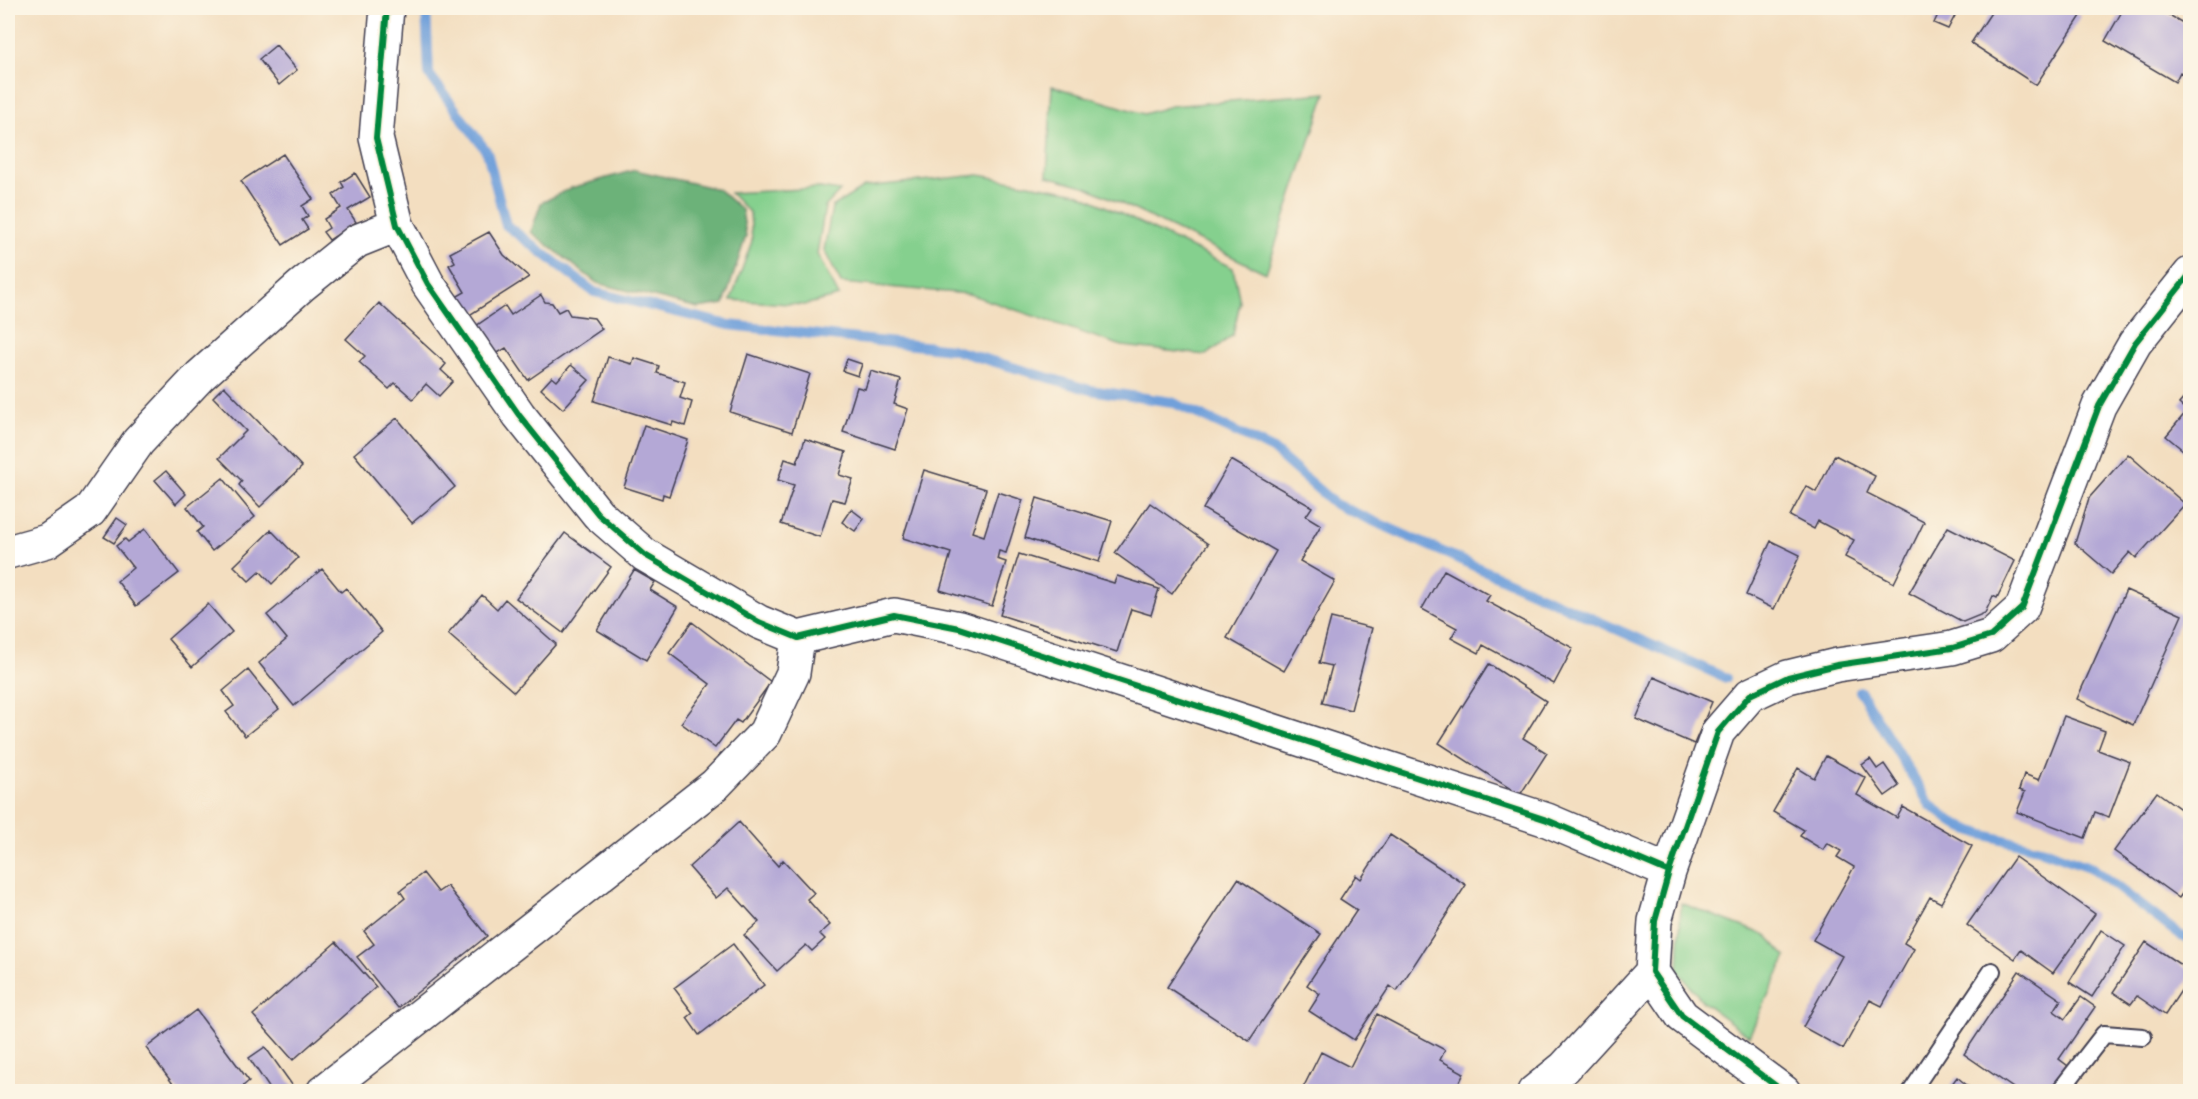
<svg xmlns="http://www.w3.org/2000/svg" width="2198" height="1099" font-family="'Indie Flower',sans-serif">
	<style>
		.green { fill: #85d08e; stroke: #547964; stroke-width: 1.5 }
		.forest { fill: #6cb279; stroke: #476a5a; stroke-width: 1.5 }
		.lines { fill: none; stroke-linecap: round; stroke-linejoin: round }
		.stream { stroke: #71a0da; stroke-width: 10 }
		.building { fill: #b4a8d6 }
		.service-casing { stroke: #413e4f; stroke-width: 20 }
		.minor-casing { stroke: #413e4f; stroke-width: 36 }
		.service { stroke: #fff; stroke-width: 16 }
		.minor { stroke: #fff; stroke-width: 33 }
		.cycleway-casing { stroke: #fcf5e5; stroke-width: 10 }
		.cycleway { stroke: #00873e; stroke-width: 6 }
	</style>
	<rect width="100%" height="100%" fill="#fcf5e5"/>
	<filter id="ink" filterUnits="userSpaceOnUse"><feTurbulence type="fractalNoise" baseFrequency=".0167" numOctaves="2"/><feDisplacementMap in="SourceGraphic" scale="12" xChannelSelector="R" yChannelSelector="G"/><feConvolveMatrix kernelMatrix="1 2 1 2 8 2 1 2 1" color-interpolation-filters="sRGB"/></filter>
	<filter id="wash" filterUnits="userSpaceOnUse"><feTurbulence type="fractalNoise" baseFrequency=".008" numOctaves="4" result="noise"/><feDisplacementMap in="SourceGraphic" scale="24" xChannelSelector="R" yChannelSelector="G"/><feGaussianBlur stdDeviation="1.35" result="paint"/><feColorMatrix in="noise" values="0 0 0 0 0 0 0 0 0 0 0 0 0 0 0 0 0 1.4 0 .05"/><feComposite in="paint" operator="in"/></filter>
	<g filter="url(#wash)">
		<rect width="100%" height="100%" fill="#f3dec0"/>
		<path class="green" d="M1052 86 1144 114 1171 106 1326 93 1266 273 1087 187 1047 176Z
			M979 175 1078 193 1233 268 1240 302 1233 335 1206 355 1122 346 969 294 841 283 824 250 832 207 864 187Z
			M820 188 840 191 825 207 817 254 839 296 804 305 731 300 752 241 750 213 730 193Z
			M1681 903 1767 936 1786 957 1749 1036 1703 1002 1678 971Z"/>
		<path class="forest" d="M635 170 718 189 742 210 746 236 724 304 698 308 597 283 531 232 541 203 571 188Z"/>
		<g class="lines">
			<path class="stream" d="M426 8 429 74 487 152 506 225 594 292 729 325 951 349 1090 390 1172 402 1272 449 1335 504 1726 678
				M1860 691 1930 805 1957 825 1981 834 2040 849 2092 868 2181 936 2190 939"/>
		</g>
		<g id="blocks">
			<path class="building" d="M1941 8H1959L1948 29 1934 23Z
				M1994 8H2073L2071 10 2081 16 2036 85 1971 43Z
				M2124 8H2157L2190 27V78L2180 72 2175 82 2105 41Z
				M276 45 297 70 279 85 259 59Z
				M283 154 313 199 302 206 308 216 302 220 308 229 283 245 241 181Z
				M355 173 370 197 348 210 356 222 329 240 323 232 329 228 324 219 341 208 333 195 344 187 341 182Z
				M489 232 504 255 529 277 468 316 456 297 465 292 449 265 455 262 450 253Z
				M541 295 545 302 552 303 558 312 566 308 570 315 594 318 602 329 528 380 506 348 496 354 476 326 505 306 511 315Z
				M379 303 446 364 441 370 453 381 439 396 426 384 413 399 395 383 389 389 359 362 365 356 346 339Z
				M748 354 810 374 792 432 730 412Z
				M608 357 632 364 634 358 659 366 657 373 685 382 680 398 692 402 685 426 673 422 672 425 594 401Z
				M847 359 862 364 858 376 843 371Z
				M571 365 589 380 563 409 541 389 552 377 557 381Z
				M871 371 901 380 894 404 908 409 895 449 843 432 857 387 865 389Z
				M224 386 302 467 260 507 239 485 242 481 219 458 246 431 213 397Z
				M2190 391V456L2166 436 2187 411 2179 404Z
				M397 418 455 487 412 523 354 454Z
				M644 425 688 440 669 496 663 494 662 499 624 487Z
				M805 439 846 452 839 475 853 479 845 502 832 499 820 537 781 524 794 485 778 480 785 459 797 463Z
				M2128 454 2185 504 2136 558 2130 552 2111 574 2075 543 2089 498Z
				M1835 455 1875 476 1867 493 1924 522 1894 583 1845 557 1854 540 1818 521 1814 529 1790 516 1806 486 1816 492Z
				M1231 460 1312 507 1306 516 1321 525 1300 561 1335 581 1284 671 1227 638 1276 551 1203 509Z
				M924 470 986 489 972 532 984 536 998 492 1023 500 1006 553 999 551 997 559 1006 562 992 606 940 590 951 553 903 538Z
				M166 471 186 494 176 504 155 480Z
				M223 478 255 517 212 551 197 532 203 527 187 507Z
				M1037 498 1112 521 1099 562 1025 538Z
				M1150 503 1208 544 1172 594 1115 553Z
				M851 509 864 519 855 531 842 522Z
				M117 518 127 525 114 543 104 537Z
				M1948 527 2015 561 1997 598 1993 596 1985 613 1963 622 1909 593Z
				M145 529 179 573 136 606 117 581 133 568 116 546 125 539 128 542Z
				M271 530 298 558 272 584 260 571 249 581 234 566Z
				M565 533 611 567 563 633 516 598Z
				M1771 541 1800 555 1774 609 1746 595Z
				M1019 554 1114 583 1117 576 1159 589 1151 615 1131 609 1117 652 1000 615Z
				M322 569 341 592 346 588 382 632 294 706 259 663 287 639 267 615Z
				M634 570 655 582 650 590 678 607 646 660 597 630Z
				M1444 570 1490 595 1486 601 1573 648 1554 684 1483 645 1479 653 1451 638 1457 628 1422 609Z
				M2126 590 2182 615 2133 725 2077 699Z
				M482 595 497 609 505 599 556 644 514 692 448 634Z
				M208 604 232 632 192 667 168 639Z
				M1331 618 1372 628 1351 710 1322 703 1332 666 1319 663Z
				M692 622 771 682 741 723 736 720 715 748 681 723 710 684 669 653Z
				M1489 664 1546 701 1523 738 1547 753 1520 795 1439 743Z
				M248 670 279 709 245 736 226 712 234 706 223 691Z
				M1654 677 1712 702 1694 744 1636 719Z
				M2064 716 2105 731 2098 750 2130 762 2109 817 2095 812 2085 838 2017 812 2025 792 2019 790 2024 774 2039 780Z
				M1826 756 1866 778 1857 795 1897 818 1903 807 1972 846 1941 903 1930 897 1904 943 1914 949 1882 1006 1870 1000 1843 1049 1803 1027 1842 956 1813 940 1854 867 1837 857 1841 851 1827 843 1823 850 1800 836 1804 830 1773 812 1798 768 1814 778Z
				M1870 759 1877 769 1884 764 1899 786 1885 796 1862 765Z
				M2157 792 2190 816V882L2179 898 2114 851Z
				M739 822 778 866 783 860 814 893 807 899 830 925 820 934 825 939 812 951 806 945 777 971 744 935 759 922 728 888 716 898 689 867Z
				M1390 835 1466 885 1397 991 1390 986 1354 1040 1309 1011 1320 994 1307 985 1357 910 1340 899 1356 875 1361 879Z
				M2015 857 2095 914 2053 973 2021 950 2015 959 1967 925Z
				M423 873 438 892 447 886 487 936 398 1008 357 957 374 944 364 931 405 898 400 891Z
				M1238 879 1321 934 1249 1041 1167 987Z
				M2101 930 2125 946 2092 997 2069 982Z
				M336 942 376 987 293 1060 253 1015Z
				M2146 942 2190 971V977L2165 1015 2137 996 2131 1004 2113 992Z
				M733 944 764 985 699 1035 687 1018 693 1013 674 988Z
				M2019 971 2061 1000 2054 1011 2065 1019 2081 997 2095 1007 2059 1059 2068 1066 2051 1092H2019L1964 1054Z
				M196 1010 249 1081 236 1092H179L146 1048Z
				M1377 1014 1445 1050 1440 1060 1464 1073 1455 1092H1301L1321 1052 1350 1067Z
				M265 1047 295 1089 292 1092H272L249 1058Z
				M1957 1077 1975 1092H1946Z"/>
		</g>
	</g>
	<g filter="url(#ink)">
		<use href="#blocks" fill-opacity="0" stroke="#413e4f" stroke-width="1.5"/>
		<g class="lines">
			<defs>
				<path id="service" d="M1911 1092 1992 971
					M2059 1092 2104 1034 2143 1037"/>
				<path id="minor" d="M387 8 376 138 397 225 428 284 519 415 598 514 645 555 759 622 798 638 894 615 959 628 1547 820 1669 872
					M8 552 47 541 90 511 138 442 200 376 301 286 357 241 397 225
					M323 1092 715 785 765 733 793 673 798 638
					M1534 1092 1565 1067 1652 972
					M1784 1092 1682 1016 1652 972 1655 921 1669 872 1718 732 1750 695 1788 677 1837 665 1952 648 1991 636 2022 608 2099 406 2135 343 2190 274"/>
			</defs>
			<use href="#service" class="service-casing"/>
			<use href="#minor" class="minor-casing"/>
			<use href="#service" class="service"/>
			<use href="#minor" class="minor"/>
			<defs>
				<path id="cycleway" d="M387 8 376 138 397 225 428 284 519 415 598 514 645 555 759 622 798 638 894 615 959 628 1547 820 1669 872
					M1784 1092 1682 1016 1652 972 1655 921 1669 872 1718 732 1750 695 1788 677 1837 665 1952 648 1991 636 2022 608 2099 406 2135 343 2190 274"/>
			</defs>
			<use href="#cycleway" class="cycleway-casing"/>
			<use href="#cycleway" class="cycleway"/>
		</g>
	</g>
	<rect width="2198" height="1099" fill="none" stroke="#fcf5e5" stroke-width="30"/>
</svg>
